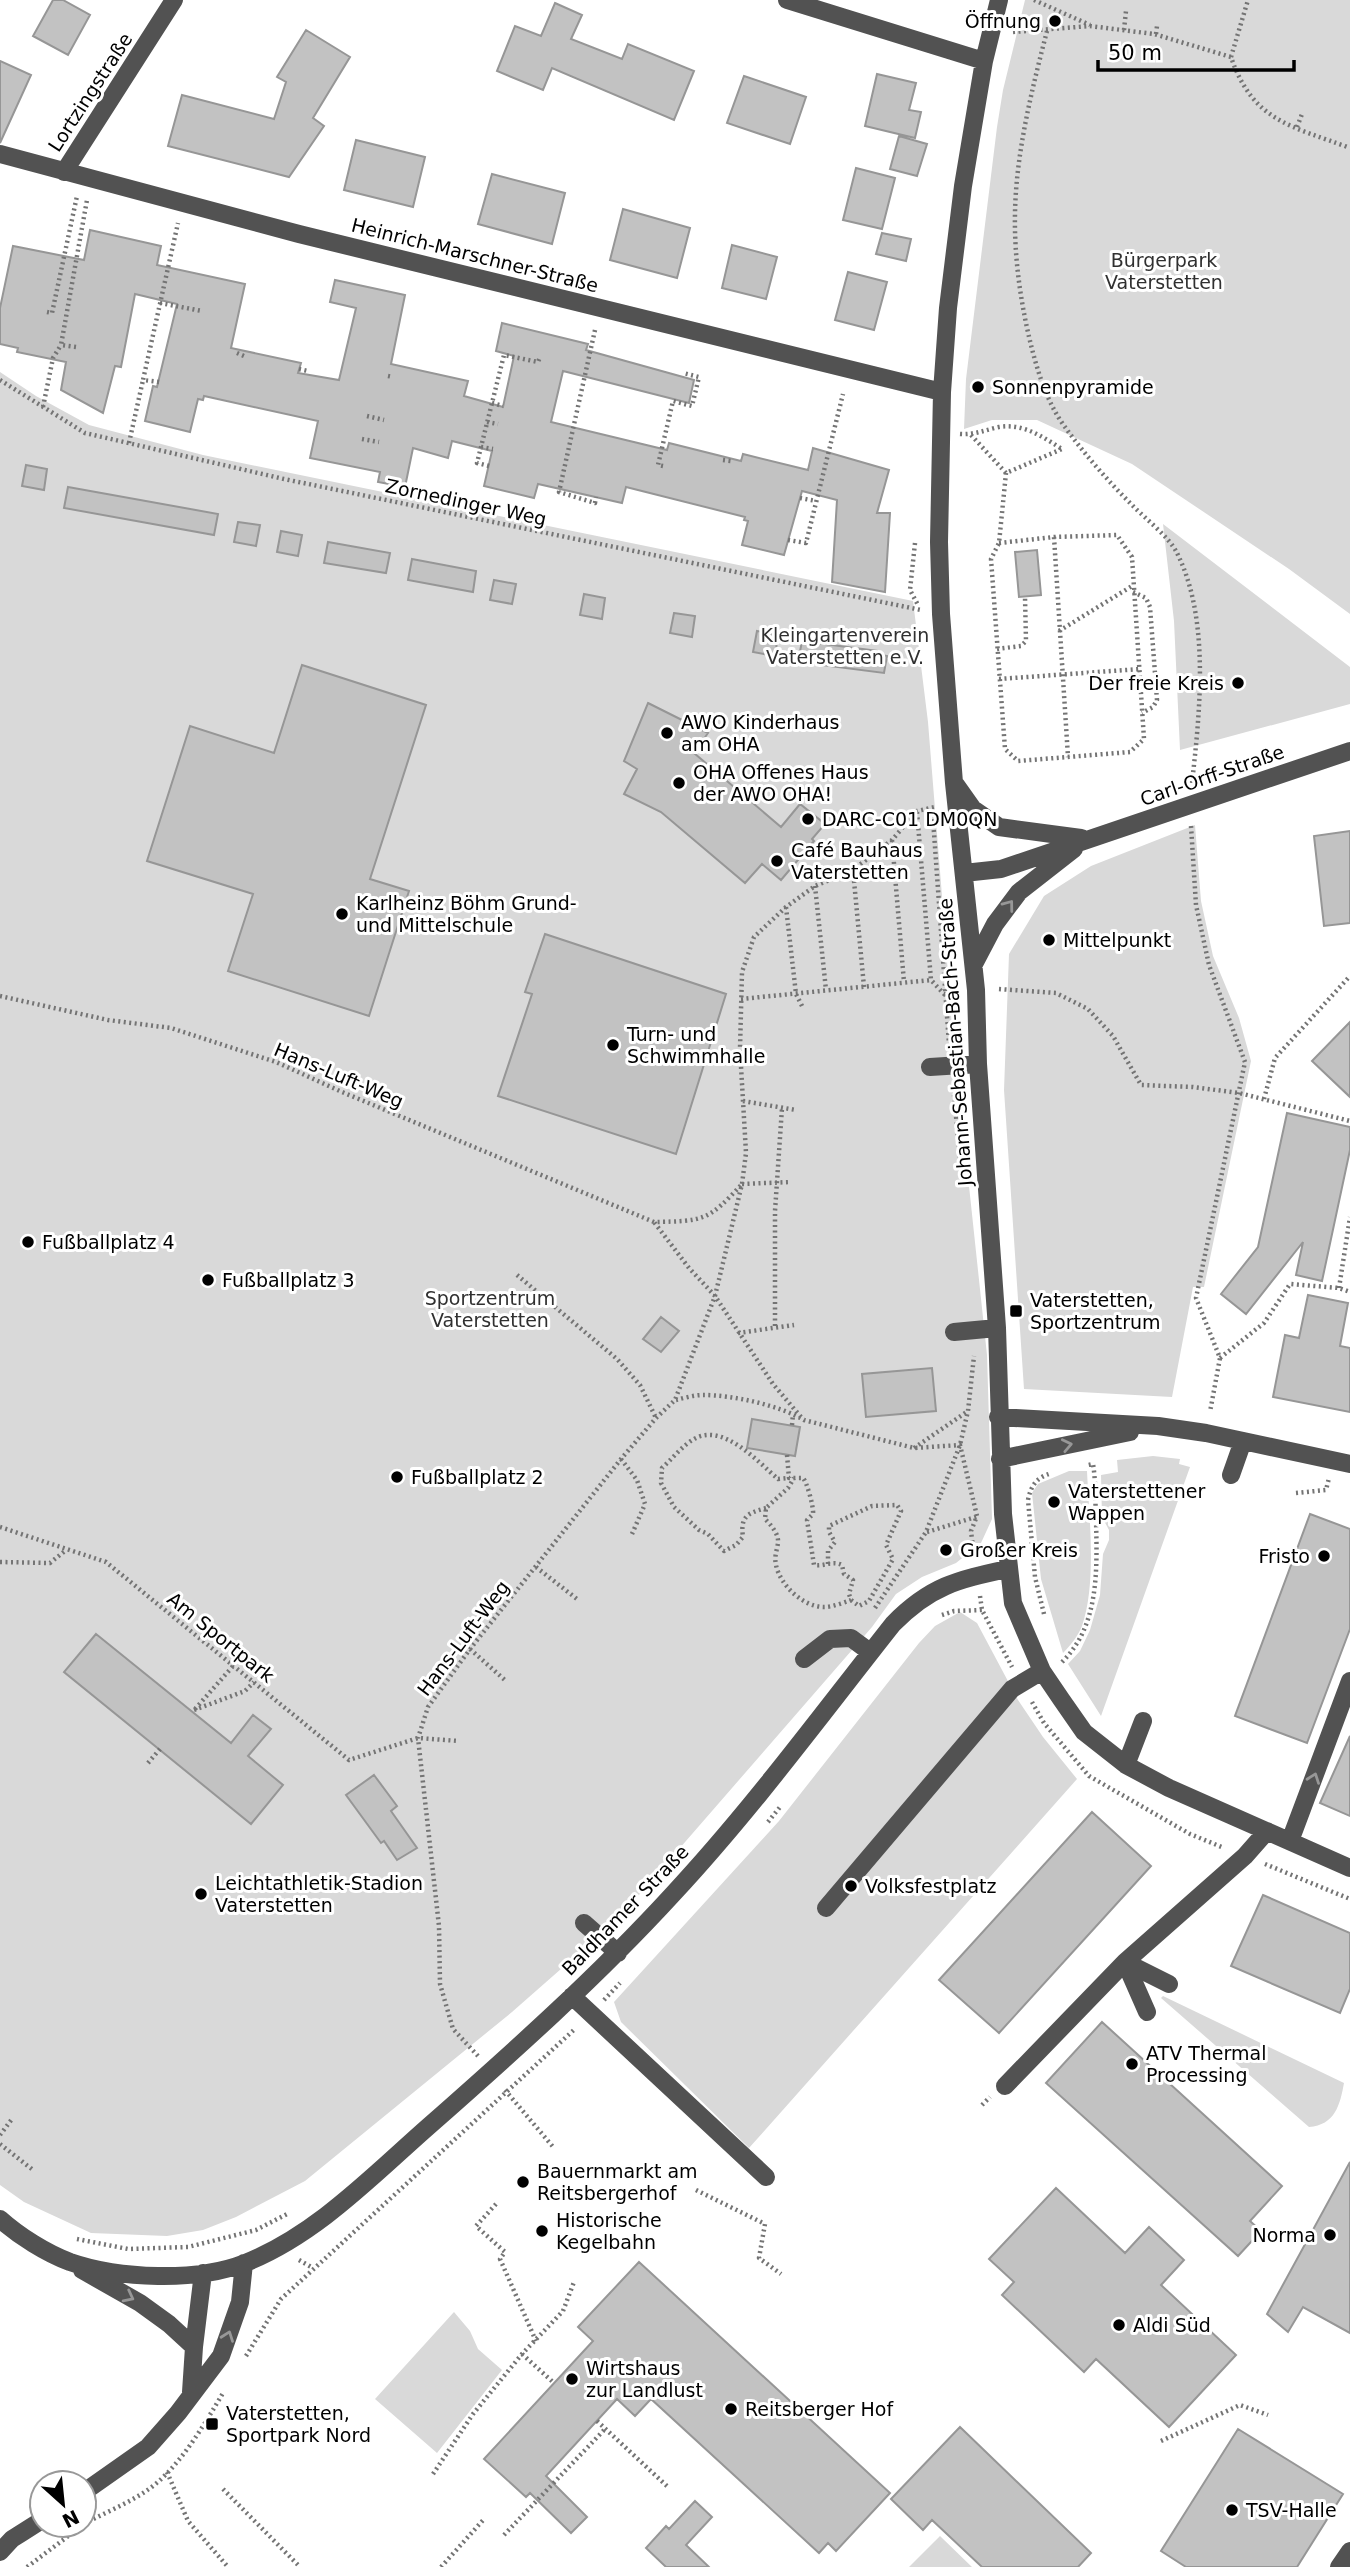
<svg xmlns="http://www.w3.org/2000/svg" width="1350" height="2567" font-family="'DejaVu Sans',sans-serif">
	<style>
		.green { fill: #d9d9d9 }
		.building { fill: #c2c2c2; stroke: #969696; stroke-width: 2 }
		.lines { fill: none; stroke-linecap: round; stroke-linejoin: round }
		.path { stroke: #747474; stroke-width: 4.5; stroke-dasharray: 2 3.5; stroke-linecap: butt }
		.minor { stroke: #525252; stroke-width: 18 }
		.oneway { stroke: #979797 }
		.poi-dot { fill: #000; stroke: #fff; stroke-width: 2.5 }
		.labels { text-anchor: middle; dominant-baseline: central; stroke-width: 6; stroke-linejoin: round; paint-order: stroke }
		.poi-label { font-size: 19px; fill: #000; stroke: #fff; text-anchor: start }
		.street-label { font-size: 19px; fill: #000; stroke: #fff }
		.park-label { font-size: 19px; fill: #303030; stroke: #fff }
	</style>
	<rect width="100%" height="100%" fill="#fff"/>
	<path class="green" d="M1025 0H1350V614L1289 569 1132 464 1037 420H992L964 429 966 379 997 127 1003 90Z
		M0 372 36 396 89 425 203 455 913 601 928 722 954 1045 987 1355 992 1519 981 1543 956 1563 922 1577 896 1594 872 1627 619 1918 512 2012 305 2181 236 2217 203 2230 167 2236 91 2233 24 2202 0 2185Z
		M1163 524 1350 667V704L1180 750 1174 621Z
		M1195 825 1201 901 1213 956 1239 1018 1251 1061 1204 1287H1193L1172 1397 1024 1389 1004 1090 1009 954 1044 896 1091 866Z
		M1153 1456 1180 1459 1179 1464 1190 1467 1101 1716 1068 1664 1080 1651 1090 1630 1100 1595 1103 1554 1109 1540V1530L1102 1517 1101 1475 1118 1472 1117 1460Z
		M1069 1471H1087C1089 1516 1097 1583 1082 1626 1078 1636 1071 1645 1063 1653L1041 1579 1032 1493 1038 1484Z
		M960 1612 977 1623 1018 1700 1043 1737 1077 1779 749 2148 621 2022 614 2002 779 1821 919 1643 935 1626Z
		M1163 1996 1344 2083C1340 2105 1335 2125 1309 2127L1161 1998Z
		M454 2312 470 2331 478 2349 502 2370 437 2453 375 2399Z
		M940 2536 972 2567H909Z"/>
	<path class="building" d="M53 0H63L90 15 68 55 33 36Z
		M555 3 582 15 571 39 622 59 628 44 694 71 674 120 552 68 543 90 497 71 515 26 541 36Z
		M306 30 350 57 313 118 324 126 289 177 168 146 182 95 274 119 286 82 277 77Z
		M0 61 31 75 0 143Z
		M877 74 916 83 909 110 921 112 915 138 865 126Z
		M744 76 806 97 790 144 727 123Z
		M899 136 927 144 917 176 890 169Z
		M356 140 425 157 413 207 344 190Z
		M856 168 895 178 882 229 843 220Z
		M492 174 565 193 552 244 478 224Z
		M623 209 690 228 677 278 610 260Z
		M90 230 161 246 157 265 245 284 231 348 301 363 298 373 339 380 356 308 330 302 335 280 405 295 391 364 468 381 464 396 503 407 514 356 496 351 502 323 588 344 586 350 694 380 689 403 563 371 551 422 667 450 669 443 741 461 743 454 808 470 813 448 889 470 877 513H890L885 592 832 582 837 500 802 491 784 555 742 545 748 521 744 520 745 517 626 487 622 503 538 484 534 498 484 486 492 451 452 441 448 458 413 448 405 487 378 482 380 472 310 458 318 421 204 396 203 400 198 399 190 432 145 421 153 386 157 387 177 304 135 294 121 367 115 366 103 413 61 390 66 362 17 352 18 348 0 344V308L13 246 84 260Z
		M882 233 911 239 906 261 876 254Z
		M732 245 777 257 766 299 722 288Z
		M848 272 887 282 874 330 835 320Z
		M26 465 47 469 44 490 22 486Z
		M68 487 218 514 214 535 64 508Z
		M238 522 260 525 256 546 234 542Z
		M281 531 302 535 298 556 277 552Z
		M328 542 390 553 386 573 324 563Z
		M1037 550 1041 595 1019 597 1015 552Z
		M412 559 476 571 473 592 408 580Z
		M494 580 516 584 512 604 490 600Z
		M584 594 605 598 602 619 580 615Z
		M674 613 695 616 692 637 670 633Z
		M757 631 778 635 775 656 753 652Z
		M802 641 877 651V654L887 656 884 673 798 662Z
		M302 665 426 705 370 879 409 891 369 1016 228 971 253 894 147 861 190 726 274 753Z
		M648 703 708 733 694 753 781 827 800 804 825 824 812 839 814 841 781 880 762 864 745 883 661 812 624 794 637 769 624 761Z
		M1350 831V923L1324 926 1314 836Z
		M545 934 726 994 676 1154 498 1096 532 994 525 992Z
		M1350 1022V1097L1312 1061Z
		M1287 1113 1350 1127V1150L1322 1281 1296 1275 1303 1242 1246 1314 1221 1294 1258 1247Z
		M1308 1295 1348 1303 1340 1346 1350 1348V1412L1273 1397 1285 1335 1299 1338Z
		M661 1317 679 1331 661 1352 643 1339Z
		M932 1368 936 1411 866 1417 862 1374Z
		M752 1419 800 1427 795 1456 747 1448Z
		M1310 1514 1350 1529V1629L1307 1743 1235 1716Z
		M96 1634 231 1743 253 1715 271 1729 248 1756 283 1785 251 1824 64 1672Z
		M1350 1736V1816L1320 1803Z
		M374 1775 397 1806 391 1811 417 1848 397 1860 384 1841 381 1843 346 1795Z
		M1092 1812 1151 1866 999 2033 939 1980Z
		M1263 1895 1350 1933V1989L1340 2013 1231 1966Z
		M1102 2022 1282 2186 1250 2221 1261 2231 1238 2256 1046 2083Z
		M1350 2162V2333L1303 2307 1288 2332 1267 2314Z
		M1056 2188 1125 2253 1149 2227 1184 2260 1161 2285 1236 2355 1169 2427 1096 2359 1084 2372 1002 2295 1014 2282 989 2259Z
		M639 2262 890 2493 836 2551 828 2543 819 2553 651 2399 635 2416 617 2399 546 2476 587 2517 571 2533 530 2493 526 2497 484 2459 593 2341 578 2327Z
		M960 2427 1091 2553 1078 2567H982L932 2520 923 2530 891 2499Z
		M1238 2429 1343 2494 1297 2567H1186L1161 2551Z
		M695 2501 712 2517 686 2545 709 2567H666L646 2548 666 2526 669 2529Z"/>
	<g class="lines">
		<path class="path" d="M1034 0 1090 25
			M1124 30 1126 11
			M1047 31C1032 89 1016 153 1015 213 1014 258 1021 306 1032 349 1039 376 1048 404 1065 427 1085 455 1109 482 1134 507 1146 519 1170 538 1177 553 1210 619 1200 711 1192 783
			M1013 32 1090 26 1154 34 1231 57C1253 122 1292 126 1350 148
			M1156 34 1157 26
			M1231 57 1248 0
			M1297 127 1302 114
			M160 303 202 311
			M47 312 52 313 77 196
			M595 330 559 492 595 503 596 497
			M76 347 61 345 87 200
			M237 353 244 356
			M299 369 308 371
			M388 376 393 377
			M0 380 85 433 284 479 921 610
			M159 382 143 380 178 223
			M492 403 503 406
			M43 407 53 358 61 345
			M367 416 384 420
			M487 422 498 424
			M960 434C974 435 985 430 999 427 1023 423 1043 437 1062 449
			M971 435 1006 473 1062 449
			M362 439 379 442
			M129 443 143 380
			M481 447 493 449
			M723 460 731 461
			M489 466 477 463 504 355 538 362 540 357
			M663 466 658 465 673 401 692 406 699 377 683 373
			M800 498 816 501
			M1054 537 1068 757
			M788 540 806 543 843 394
			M915 543 910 590 918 605
			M999 543 1054 537 1117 535 1132 557 1144 739 1130 752 1018 761 1005 749 991 559 999 543 1006 473
			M1133 592 1146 598 1150 607 1157 700 1153 707 1142 713
			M1059 631 1132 586
			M997 649 1021 646 1026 641 1025 597
			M999 679 1140 669
			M917 812 931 980 944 994 955 993
			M933 819 949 1044
			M1191 826 1196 905 1209 965 1245 1062 1196 1298 1220 1358 1210 1412
			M892 840 904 982
			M853 870 864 987
			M815 886 826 990
			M786 907 796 994 803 1008
			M999 989 1056 993 1088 1009 1113 1036 1141 1085 1193 1087 1239 1093 1350 1121
			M0 996 108 1020 171 1028 276 1062 342 1092 654 1222C704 1221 708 1221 742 1184
			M741 999 931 980
			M953 1084 961 1170
			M1264 1099 1275 1058 1350 976
			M743 1101 796 1110
			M742 1184 791 1182
			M517 1275 617 1359 640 1385 656 1418
			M1339 1288 1350 1217
			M775 1326V1211L782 1108
			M738 1333 794 1325
			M1220 1358 1264 1323 1290 1284 1339 1288 1350 1292
			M676 1400C684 1398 694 1395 703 1395 732 1395 779 1405 804 1420L914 1448 960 1445 977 1516 971 1531 974 1556
			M801 1417 773 1384 715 1296 742 1184 746 1153 740 1049 742 972 754 937 786 907 815 886 853 870 892 840 917 811 935 807
			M792 1425 793 1414
			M914 1448 968 1411
			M787 1455 789 1478H803C807 1482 814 1508 813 1514L807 1520 814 1565C824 1567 832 1560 842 1565L844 1574 853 1580 849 1594 851 1600C843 1603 832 1607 824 1607 803 1607 780 1585 776 1565 774 1557 777 1550 778 1543 779 1534 771 1525 765 1519L766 1508 788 1488 794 1478
			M621 1459 637 1480 645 1504 632 1534
			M1296 1493 1326 1490 1329 1478
			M766 1508C748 1513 740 1516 743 1537L736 1545 724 1551 708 1534 699 1530 674 1507 661 1483 662 1468C672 1459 683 1445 694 1439 723 1422 758 1462 778 1479L789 1478
			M0 1527 106 1562 349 1760 418 1738 459 1741
			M927 1532 979 1516
			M0 1562 50 1563 66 1550
			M828 1564V1551L835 1542 829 1532V1526L872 1506 897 1505 901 1511 886 1545 893 1559 869 1601 859 1606 851 1600
			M536 1567 577 1599
			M980 1596 982 1610 1012 1667
			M875 1608 926 1532 960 1445 968 1411 974 1356
			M1044 1614 1035 1577 1028 1500C1031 1485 1037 1477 1052 1473
			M942 1615 954 1611 982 1610
			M470 1649 506 1681
			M1062 1662C1100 1625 1097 1568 1096 1518 1095 1501 1096 1482 1093 1464L1088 1465
			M1032 1702 1044 1723 1089 1776 1190 1834 1224 1848
			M195 1709 234 1665
			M194 1710 245 1691 254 1682
			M148 1763 160 1749
			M768 1822 780 1807
			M1265 1864 1350 1899
			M604 2000 620 1983
			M478 2056 453 2029 440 1984 439 1926 418 1738 428 1707 470 1649 621 1459 656 1418 675 1400 715 1296 689 1268 654 1222
			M505 2090 554 2148
			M982 2105 990 2097
			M0 2135 12 2119
			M0 2144 33 2170
			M696 2190 765 2224 759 2258 781 2274
			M496 2204 476 2226 505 2252 500 2259 536 2341
			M77 2239 128 2249 188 2247 256 2230 289 2213
			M299 2260 313 2268
			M522 2354 554 2383
			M246 2356 281 2299 576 2028
			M597 2421 668 2487
			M1161 2441 1240 2405 1268 2415
			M167 2472 188 2521 228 2567
			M433 2474 473 2414 522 2354 563 2311 574 2282
			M223 2489 300 2567
			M84 2524C104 2513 127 2504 146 2491 178 2470 204 2425 223 2393
			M504 2535 605 2429
			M27 2567 83 2525
			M441 2567 485 2518"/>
		<path class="minor" d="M787 0 984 61
			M999 0 984 61 963 186 948 308 942 392 939 542 941 614 954 783 976 990 978 1064 997 1328 1003 1514 1013 1603 1042 1671 1061 1699 1084 1732 1126 1765 1169 1788 1350 1868
			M0 154 299 234 942 392
			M64 172 174 0
			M956 785 973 809 999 827 1081 838
			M964 873 1001 869 1350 751
			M974 964 995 924 1019 892 1074 849
			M930 1067 978 1064
			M954 1332 997 1328
			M998 1417 1158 1426 1206 1433 1350 1464
			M1000 1459 1130 1432
			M1231 1475 1243 1441
			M804 1659 830 1639 851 1638 870 1652
			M1126 1765 1143 1721
			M1290 1841 1350 1681
			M826 1908 1012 1689 1042 1671
			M584 1923 618 1953
			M572 1996 766 2177
			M1147 2012 1125 1962 1169 1984
			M1005 2086 1125 1962 1245 1856 1267 1831
			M0 2219C19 2236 46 2253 70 2262 119 2279 197 2282 245 2263 316 2235 372 2176 429 2126 513 2052 597 1977 673 1894 752 1809 821 1715 893 1624 930 1586 957 1580 1007 1569
			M82 2270 140 2303 169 2324 194 2347
			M191 2392 194 2347 203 2273
			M84 2492 148 2447 178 2413 221 2356 240 2302 244 2263
			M0 2552 12 2539 42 2520
			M1339 2567 1350 2551"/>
	</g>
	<defs><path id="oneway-chevron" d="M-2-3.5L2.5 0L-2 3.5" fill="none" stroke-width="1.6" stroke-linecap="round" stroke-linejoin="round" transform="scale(1.75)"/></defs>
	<g class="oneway">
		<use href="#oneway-chevron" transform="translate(1009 905) rotate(-53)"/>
		<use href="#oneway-chevron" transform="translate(1067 1445) rotate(-12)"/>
		<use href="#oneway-chevron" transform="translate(1314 1778) rotate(-70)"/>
		<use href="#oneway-chevron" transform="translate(129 2297) rotate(27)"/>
		<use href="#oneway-chevron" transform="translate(228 2336) rotate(-70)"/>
	</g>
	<g class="poi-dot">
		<circle cx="1055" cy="21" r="7"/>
		<circle cx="978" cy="387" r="7"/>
		<circle cx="1238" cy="683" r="7"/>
		<circle cx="667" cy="733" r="7"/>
		<circle cx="679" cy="783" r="7"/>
		<circle cx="808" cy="819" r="7"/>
		<circle cx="777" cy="861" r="7"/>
		<circle cx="342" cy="914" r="7"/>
		<circle cx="1049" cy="940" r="7"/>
		<circle cx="613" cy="1045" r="7"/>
		<circle cx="28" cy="1242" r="7"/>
		<circle cx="208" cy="1280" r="7"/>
		<rect x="1009" y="1304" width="14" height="14" rx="3.5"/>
		<circle cx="397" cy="1477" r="7"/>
		<circle cx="1054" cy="1502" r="7"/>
		<circle cx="946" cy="1550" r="7"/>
		<circle cx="1324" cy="1556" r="7"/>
		<circle cx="851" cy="1886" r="7"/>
		<circle cx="201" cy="1894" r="7"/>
		<circle cx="1132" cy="2064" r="7"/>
		<circle cx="523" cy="2182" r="7"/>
		<circle cx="542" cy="2231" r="7"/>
		<circle cx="1330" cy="2235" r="7"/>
		<circle cx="1119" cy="2325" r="7"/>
		<circle cx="572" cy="2379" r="7"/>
		<circle cx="731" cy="2409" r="7"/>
		<rect x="205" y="2417" width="14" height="14" rx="3.5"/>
		<circle cx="1232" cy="2510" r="7"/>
	</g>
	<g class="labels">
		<g class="poi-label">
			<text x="1041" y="21" text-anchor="end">Öffnung</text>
			<text x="992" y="387">Sonnenpyramide</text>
			<text x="1224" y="683" text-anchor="end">Der freie Kreis</text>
			<text x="681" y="722">AWO Kinderhaus<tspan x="681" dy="22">am OHA</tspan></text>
			<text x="693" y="772">OHA Offenes Haus<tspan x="693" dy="22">der AWO OHA!</tspan></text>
			<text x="822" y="819">DARC-C01 DM0QN</text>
			<text x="791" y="850">Café Bauhaus<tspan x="791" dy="22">Vaterstetten</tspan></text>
			<text x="356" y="903">Karlheinz Böhm Grund-<tspan x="356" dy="22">und Mittelschule</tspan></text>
			<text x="1063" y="940">Mittelpunkt</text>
			<text x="627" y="1034">Turn- und<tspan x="627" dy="22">Schwimmhalle</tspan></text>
			<text x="42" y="1242">Fußballplatz 4</text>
			<text x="222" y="1280">Fußballplatz 3</text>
			<text x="1030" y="1300">Vaterstetten,<tspan x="1030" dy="22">Sportzentrum</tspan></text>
			<text x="411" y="1477">Fußballplatz 2</text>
			<text x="1068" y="1491">Vaterstettener<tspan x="1068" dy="22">Wappen</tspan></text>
			<text x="960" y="1550">Großer Kreis</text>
			<text x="1310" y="1556" text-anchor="end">Fristo</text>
			<text x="215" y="1883">Leichtathletik-Stadion<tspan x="215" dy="22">Vaterstetten</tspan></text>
			<text x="865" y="1886">Volksfestplatz</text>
			<text x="1146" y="2053">ATV Thermal<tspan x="1146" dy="22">Processing</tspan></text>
			<text x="537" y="2171">Bauernmarkt am<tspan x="537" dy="22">Reitsbergerhof</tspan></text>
			<text x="556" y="2220">Historische<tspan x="556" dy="22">Kegelbahn</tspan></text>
			<text x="1316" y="2235" text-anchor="end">Norma</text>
			<text x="1133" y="2325">Aldi Süd</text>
			<text x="586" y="2368">Wirtshaus<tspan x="586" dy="22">zur Landlust</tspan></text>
			<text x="745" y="2409">Reitsberger Hof</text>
			<text x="226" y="2413">Vaterstetten,<tspan x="226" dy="22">Sportpark Nord</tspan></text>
			<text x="1246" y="2510">TSV-Halle</text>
		</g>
		<g class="street-label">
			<text transform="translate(90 92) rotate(-57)">Lortzingstraße</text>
			<text transform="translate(475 255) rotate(14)">Heinrich-Marschner-Straße</text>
			<text transform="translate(466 502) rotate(12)">Zornedinger Weg</text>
			<text transform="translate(1212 775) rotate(-19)">Carl-Orff-Straße</text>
			<text transform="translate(955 1042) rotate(-94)">Johann-Sebastian-Bach-Straße</text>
			<text transform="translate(339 1075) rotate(23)">Hans-Luft-Weg</text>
			<text transform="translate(221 1637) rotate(39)">Am Sportpark</text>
			<text transform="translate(463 1638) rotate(-53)">Hans-Luft-Weg</text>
			<text transform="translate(625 1910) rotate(-46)">Baldhamer Straße</text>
		</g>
		<g class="park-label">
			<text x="1164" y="260">Bürgerpark<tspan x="1164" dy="22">Vaterstetten</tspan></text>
			<text x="845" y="635">Kleingartenverein<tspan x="845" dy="22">Vaterstetten e.V.</tspan></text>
			<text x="490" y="1298">Sportzentrum<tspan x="490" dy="22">Vaterstetten</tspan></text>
		</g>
	</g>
	<g transform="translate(63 2504) rotate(153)"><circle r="33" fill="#ffffff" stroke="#999999" stroke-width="2"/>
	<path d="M0-5L12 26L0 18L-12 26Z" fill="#000000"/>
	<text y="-10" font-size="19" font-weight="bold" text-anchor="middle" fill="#000000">N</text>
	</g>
	<path d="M1098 60v10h196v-10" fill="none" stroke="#000000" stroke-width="3.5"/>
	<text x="1108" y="60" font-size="21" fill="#000000" stroke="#ffffff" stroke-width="5" paint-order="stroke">50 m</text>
</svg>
